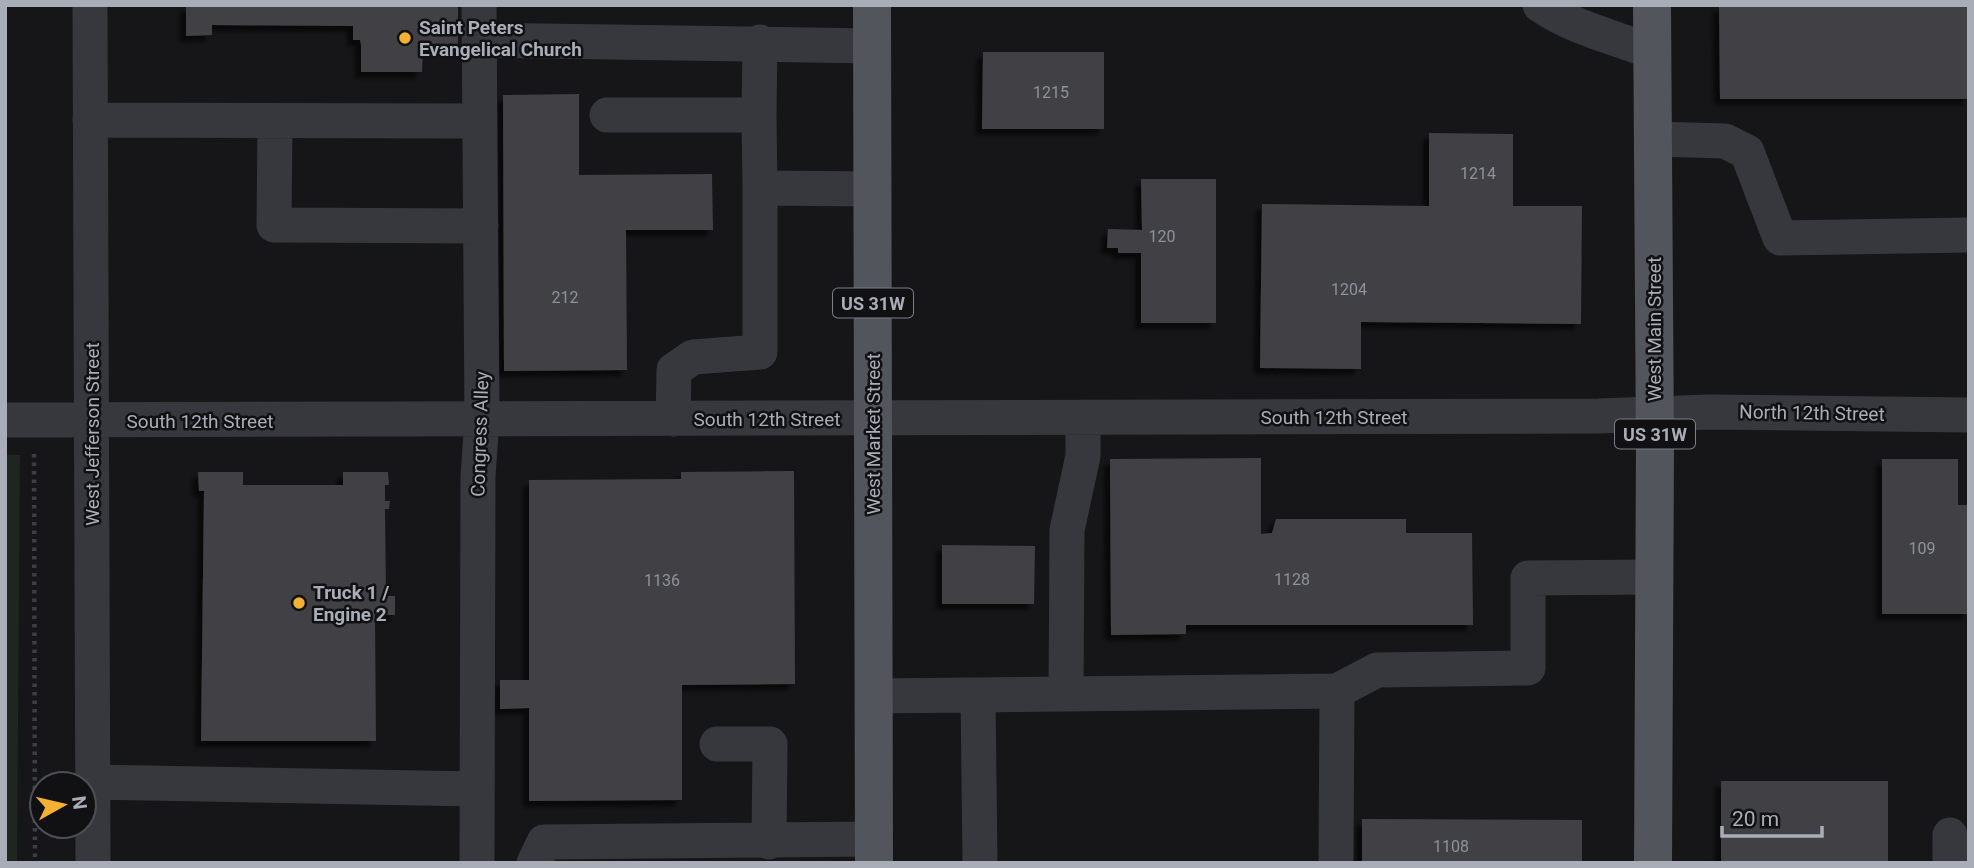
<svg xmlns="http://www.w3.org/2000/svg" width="1974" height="868" font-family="Roboto,sans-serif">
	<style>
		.green { fill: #1e261f }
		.building { fill: #404145; filter: url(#shadow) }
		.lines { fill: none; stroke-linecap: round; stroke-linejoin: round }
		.path { stroke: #3d3f44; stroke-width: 4.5; stroke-dasharray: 3.5 5; stroke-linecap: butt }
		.minor { stroke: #37383d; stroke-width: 35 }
		.major { stroke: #53555c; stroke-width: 38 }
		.poi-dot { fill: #f2b134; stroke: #111113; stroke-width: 2.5 }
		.labels { text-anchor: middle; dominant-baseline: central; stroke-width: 5; stroke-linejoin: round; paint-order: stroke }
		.number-label { font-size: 16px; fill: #8e929b }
		.shield { fill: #111113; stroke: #7b7e86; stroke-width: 2 }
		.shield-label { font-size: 18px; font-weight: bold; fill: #a8adb8 }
		.poi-label { font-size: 19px; font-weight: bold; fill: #a8adb8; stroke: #111113; text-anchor: start }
		.street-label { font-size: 19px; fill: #a8adb8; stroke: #111113 }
	</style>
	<defs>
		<filter id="shadow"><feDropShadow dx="-6" dy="6" stdDeviation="2" flood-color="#0009"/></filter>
	</defs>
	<rect width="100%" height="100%" fill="#161618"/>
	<path class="green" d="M5 455H20L17 863H5Z"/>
	<path class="building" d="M192 5H458V45L423 44 422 72H361V45L360 40H353V26L212 25V35L186 36V7Z
		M1969 5V99H1720L1719 6Z
		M983 52H1104V129H982Z
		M579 94V175L712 174 713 230H626L627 370 504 371 503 95Z
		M1429 133 1513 134V206H1582L1581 324 1361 322V369L1260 368 1262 204 1429 206Z
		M1141 179H1216V323H1141V253H1118V248H1107L1108 229 1142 230Z
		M1261 458V534L1272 533 1276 519H1406V533H1472L1473 625H1186V634L1111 635 1110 459Z
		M1882 459H1958V505H1969V614H1882Z
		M794 471 795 684 682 685V800L529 801V708L500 709V680H529V480L681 479V472Z
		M198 472H243V485H343V472H388L389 485H385V501H390L389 509H385L386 596H395V615H375L376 741H201L204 491H199Z
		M942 545 1035 546 1034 604H942Z
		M1721 781H1888V863H1721Z
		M1362 819 1582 820V863H1362Z"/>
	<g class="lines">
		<path class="path" d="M34 454 35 863"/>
		<path class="minor" d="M90 5 93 863
			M1540 5C1573 28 1614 37 1652 52
			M479 40 872 46
			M607 115H759L760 188
			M759 115 760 42
			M90 120 480 121
			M275 121 274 225 481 226
			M1653 139 1725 141 1747 152 1780 238 1969 235
			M673 419 674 370 693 357 760 352V188L873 189
			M5 420 1598 416 1709 412 1969 415
			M1337 691 1377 670 1528 668V578L1655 577
			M1066 694 1067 530 1083 456V418
			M978 695 980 863
			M873 696 1337 691 1336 863
			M717 744H770L769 842
			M92 782 477 789
			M477 863 478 476 482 419 479 5
			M534 863 544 842 874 839
			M1950 863V835"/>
		<path class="major" d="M872 5 874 863
			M1652 5 1655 446 1653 863"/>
	</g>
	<g class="poi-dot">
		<circle cx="405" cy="38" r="7"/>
		<circle cx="299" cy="603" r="7"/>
	</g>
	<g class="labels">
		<g class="number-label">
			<text x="1051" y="92">1215</text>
			<text x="1478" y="173">1214</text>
			<text x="1162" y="236">120</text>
			<text x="1349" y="289">1204</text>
			<text x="565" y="297">212</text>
			<text x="1922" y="548">109</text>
			<text x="1292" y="579">1128</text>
			<text x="662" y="580">1136</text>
			<text x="1451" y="846">1108</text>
		</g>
		<g class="shield">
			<rect x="833" y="288.5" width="80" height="29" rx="5"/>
			<rect x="1615" y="419.5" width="80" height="29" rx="5"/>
		</g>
		<g class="shield-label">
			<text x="873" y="303">US 31W</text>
			<text x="1655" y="434">US 31W</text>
		</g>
		<g class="poi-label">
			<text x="419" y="27">Saint Peters<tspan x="419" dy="22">Evangelical Church</tspan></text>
			<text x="313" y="592">Truck 1 /<tspan x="313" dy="22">Engine 2</tspan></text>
		</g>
		<g class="street-label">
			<text transform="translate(1654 329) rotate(-90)">West Main Street</text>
			<text transform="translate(1812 413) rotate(1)">North 12th Street</text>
			<text x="1334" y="417">South 12th Street</text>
			<text x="767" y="419">South 12th Street</text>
			<text x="200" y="421">South 12th Street</text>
			<text transform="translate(92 434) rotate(-90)">West Jefferson Street</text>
			<text transform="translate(480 434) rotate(-88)">Congress Alley</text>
			<text transform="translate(873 434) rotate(-90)">West Market Street</text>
		</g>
	</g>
	<rect width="1974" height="868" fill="none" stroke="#a8adb8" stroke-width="14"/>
	<g transform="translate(63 805) rotate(82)"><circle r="33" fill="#111113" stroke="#4d4f55" stroke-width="2"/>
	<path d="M0-5L12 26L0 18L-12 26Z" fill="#f2b134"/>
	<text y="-10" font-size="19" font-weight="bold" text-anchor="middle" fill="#a8adb8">N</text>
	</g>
	<path d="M1722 826v10h100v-10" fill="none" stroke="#a8adb8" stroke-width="3.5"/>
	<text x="1732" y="826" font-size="21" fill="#a8adb8" stroke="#111113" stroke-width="5" paint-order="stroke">20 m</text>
</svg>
